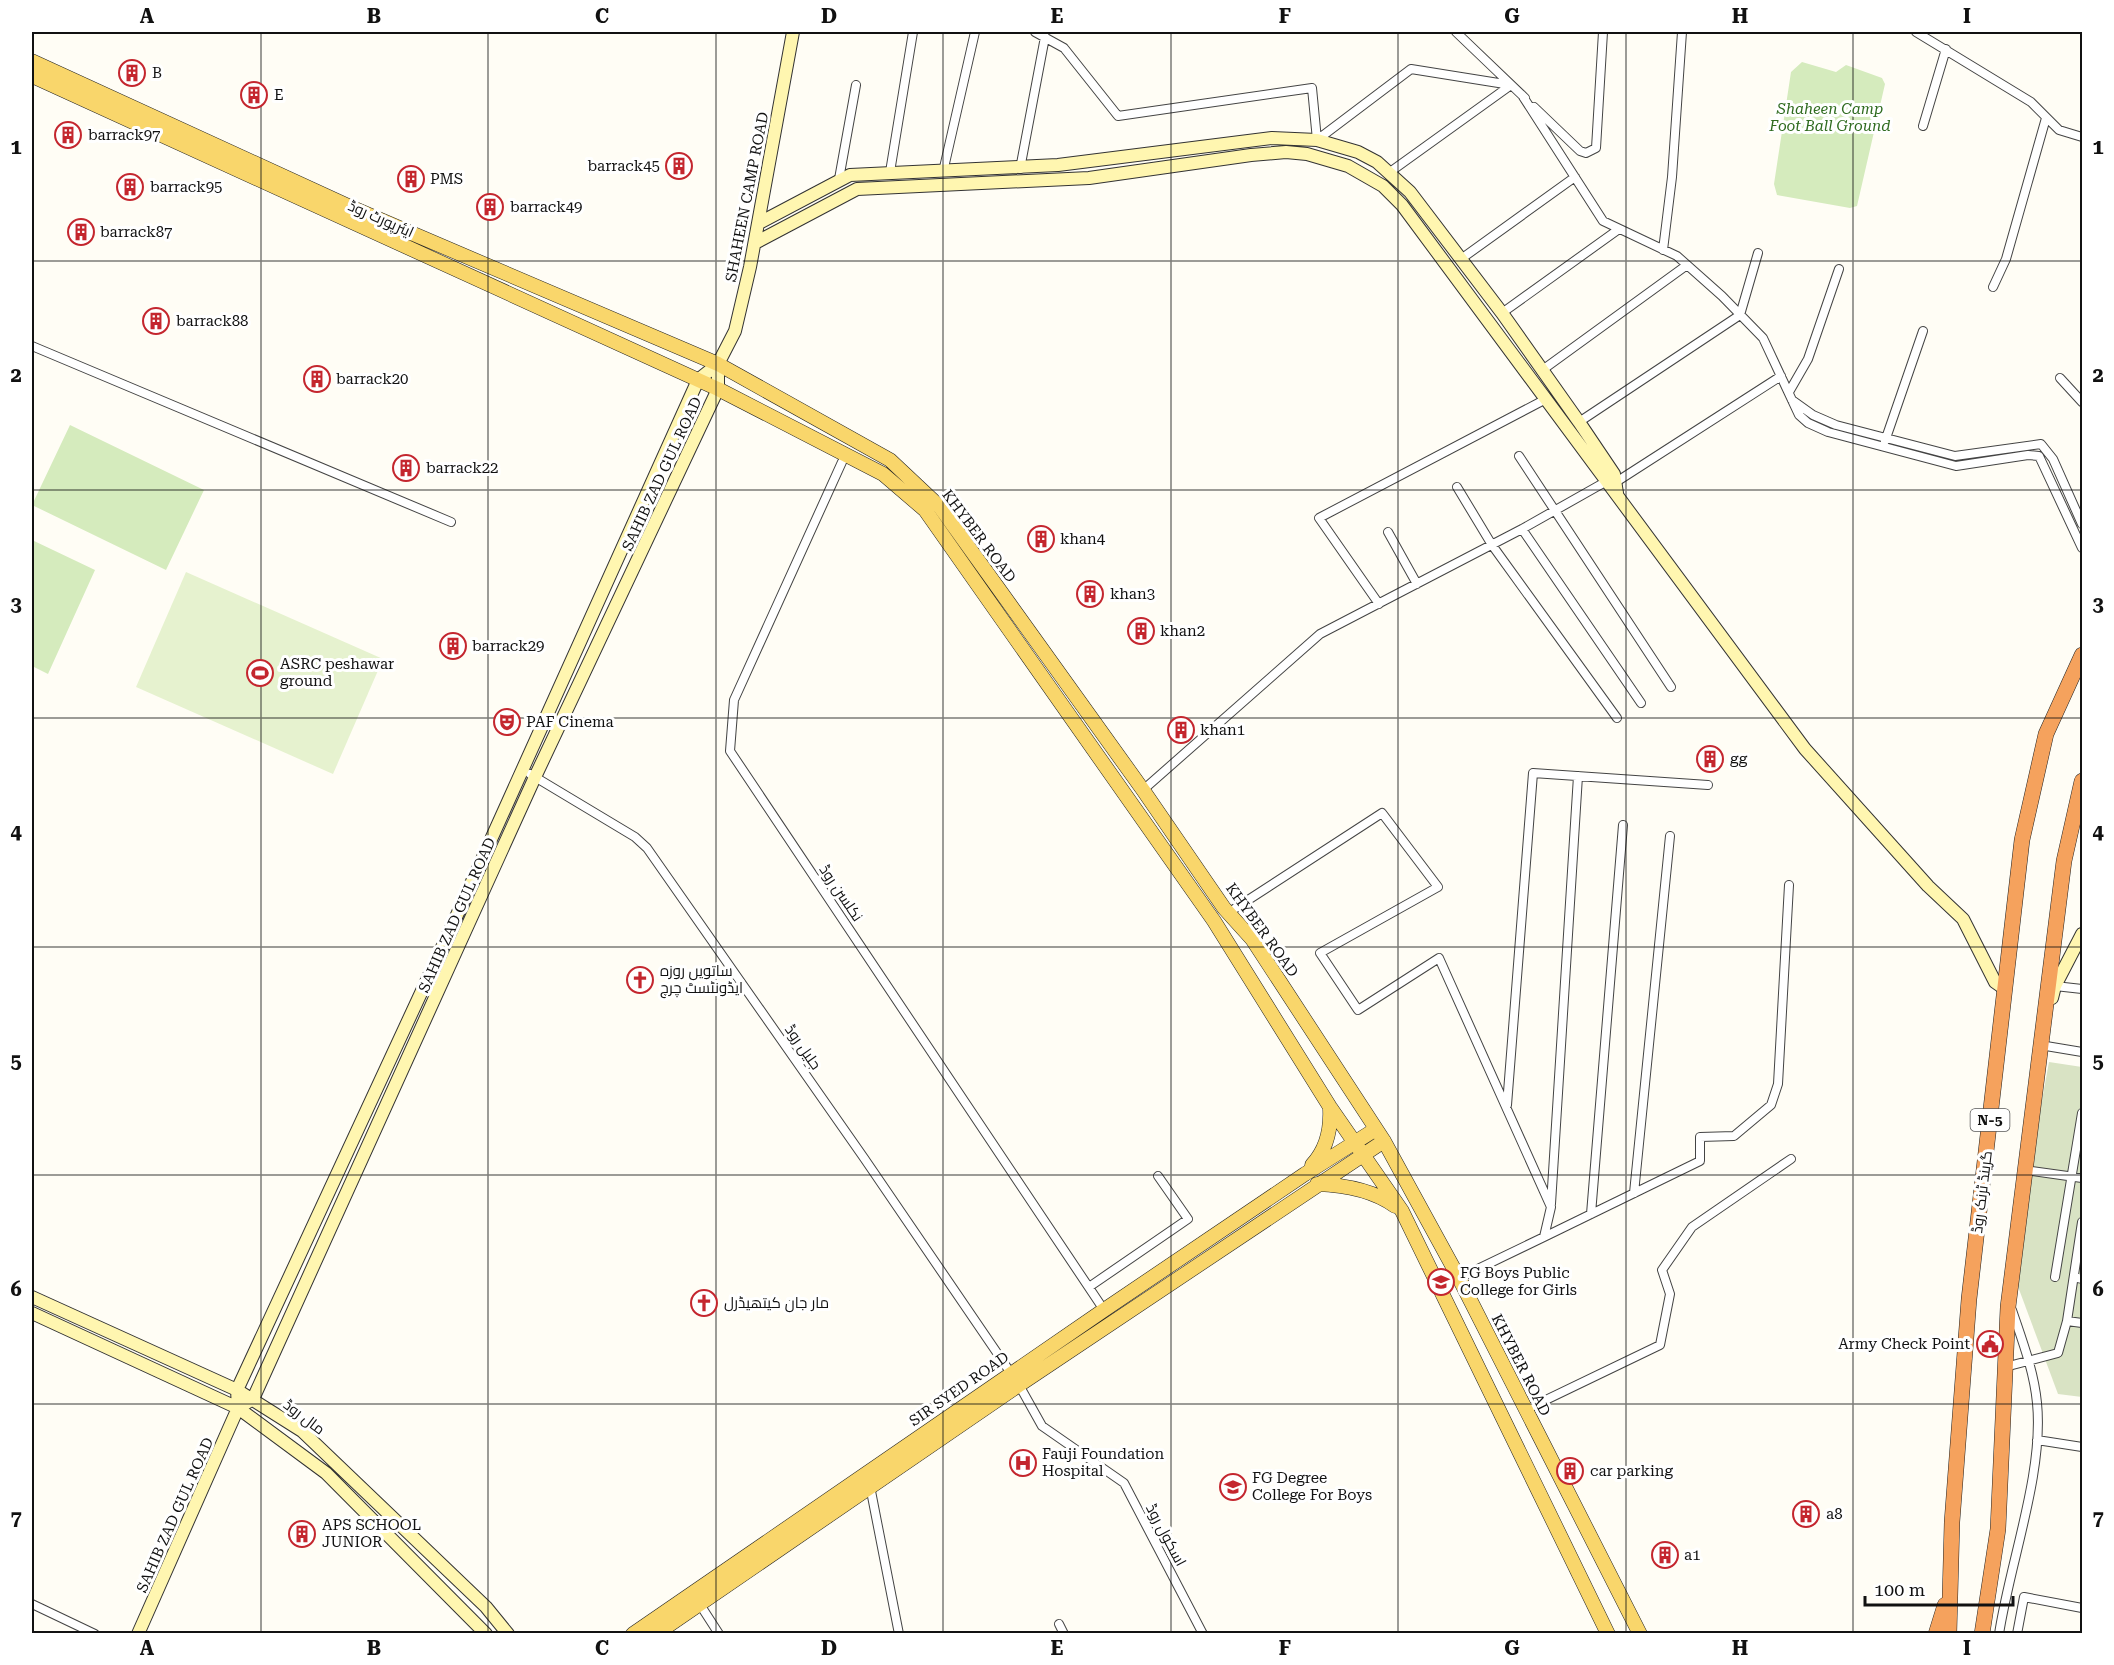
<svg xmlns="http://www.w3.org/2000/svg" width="2114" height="1665" font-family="'Roboto Serif',Cairo,serif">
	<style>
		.green { fill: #d5ebbd }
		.cemetery { fill: #d9e3c4 }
		.pitch { fill: #e6f2cf }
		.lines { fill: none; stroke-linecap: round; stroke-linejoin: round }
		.street-casing { stroke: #444; stroke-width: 10 }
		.secondary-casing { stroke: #333; stroke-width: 14 }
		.primary-casing { stroke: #222; stroke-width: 15 }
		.highway-casing { stroke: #222; stroke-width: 16 }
		.street { stroke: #fff; stroke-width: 8 }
		.secondary { stroke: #fff6b0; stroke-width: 12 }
		.primary { stroke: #f9d66b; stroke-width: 14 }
		.highway { stroke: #f5a25d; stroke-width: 15 }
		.grid { fill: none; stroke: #111; stroke-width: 1.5; stroke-opacity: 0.55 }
		.labels { text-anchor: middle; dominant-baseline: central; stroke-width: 6; stroke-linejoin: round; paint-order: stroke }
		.shield { fill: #fff; stroke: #585858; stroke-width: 1.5 }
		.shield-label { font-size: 14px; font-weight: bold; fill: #111 }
		.poi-label { font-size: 15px; fill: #111; stroke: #fff; text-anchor: start }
		.park-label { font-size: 15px; font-style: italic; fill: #2f6b1f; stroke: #fff }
		.street-label { font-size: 15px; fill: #111; stroke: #fff }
		.neatline { fill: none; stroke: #111; stroke-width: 2 }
		.grid-label { font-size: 20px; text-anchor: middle; font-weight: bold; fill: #111 }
	</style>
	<rect width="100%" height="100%" fill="#fffdf5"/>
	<path class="green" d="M1802 62 1836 72 1846 65 1882 78 1885 84 1857 206 1850 208 1777 195 1774 184 1791 72Z
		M70 425 204 490 166 570 32 505Z
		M32 540 95 570 48 674 32 666Z"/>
	<path class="cemetery" d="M2049 1062 2082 1067V1397L2058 1394 2017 1284 2019 1225Z"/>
	<path class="pitch" d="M186 572 383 659 333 774 136 687Z"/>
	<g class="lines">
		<defs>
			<path id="street" d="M1035 32 1064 48 1118 116 1312 88 1317 140
				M1456 32 1525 98
				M1916 32 2031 102 2059 130 2082 137
				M1522 95 1603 221 1677 256 1722 296 1763 338 1799 415 1808 423 1828 432 1956 466 2028 455 2039 456 2082 548
				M1534 107 1580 151 1586 153 1596 148 1603 32
				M1923 126 1946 49
				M1317 140 1411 69 1511 85
				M1020 169 1045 37
				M890 172 913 32
				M943 172 975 32
				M1390 172 1511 85
				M839 179 856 85
				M1663 250 1672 177 1682 32
				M1461 259 1575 177
				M1993 287 2006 259 2046 118
				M1502 313 1619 229
				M32 346 451 522
				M1541 371 1687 265
				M2060 378 2082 402
				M1789 392 1808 359 1839 269
				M1792 400 1813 415 1836 425 1955 456 2041 444 2053 459 2082 524
				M1579 422 1740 315 1758 253
				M1885 441 1923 331
				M1519 456 1671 687
				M842 462 734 700 730 751 1104 1310
				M1613 484 1781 376
				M1457 487 1492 545 1617 718
				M1522 529 1641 703
				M1388 532 1417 584
				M1379 604 1319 518 1546 399
				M530 774 635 837 647 848 864 1158 1019 1385 1042 1426 1124 1483 1203 1634
				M1143 790 1320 634 1522 529 1607 481
				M1228 913 1382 813 1438 887 1320 953 1358 1010 1439 958 1551 1207 1544 1237 1459 1278
				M2055 986 2082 989
				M2040 1045 2082 1052
				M1507 1105 1533 773 1708 785
				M2025 1170 2082 1178
				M1634 1193 1670 836
				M1551 1204 1578 776
				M1591 1214 1623 825
				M1544 1237 1700 1161V1137L1734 1136 1771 1105 1778 1084 1789 885
				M2055 1277 2082 1113
				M2074 1277 2082 1279
				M1089 1287 1188 1219 1158 1176
				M2067 1321 2082 1323
				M2005 1367 2058 1353 2067 1321 2082 1222
				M1525 1410 1660 1345 1670 1294 1662 1270 1692 1227 1791 1159
				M2037 1440 2082 1447
				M870 1486 899 1634
				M699 1603 719 1634
				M32 1604 95 1634
				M1059 1624 1064 1634
				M1999 1634C2010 1562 2044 1473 2037 1403 2034 1371 2022 1340 2012 1310
				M2017 1634 2024 1597 2082 1608"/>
			<path id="secondary" d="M759 223 850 175 1058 165 1272 138 1317 140 1358 152 1377 162 1410 192 1502 313 1579 422 1614 474 1617 493
				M755 243 857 189 1089 178 1251 155 1286 152 1307 154 1348 166 1383 186 1402 205 1805 749 1928 886 1963 919 1995 982 2005 989
				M2052 998 2055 986 2082 934
				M32 1297 237 1390 302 1431 486 1607 508 1634
				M32 1313 238 1408 326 1473 486 1634
				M238 1408 253 1399 535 777 718 389V364
				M138 1634 238 1408 237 1390 452 926 698 380 718 364 735 331 750 267 793 32"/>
			<path id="primary" d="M32 61 355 209 718 364 890 460 940 507 1143 790 1224 908 1252 939 1384 1141 1459 1278 1640 1634
				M32 76 718 389 883 474 925 510 1214 921 1330 1107 1402 1211 1608 1634
				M1312 1165C1327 1149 1331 1130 1330 1109
				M1317 1184C1344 1185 1373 1190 1395 1206
				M633 1634 1104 1310 1305 1174 1376 1129
				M656 1634 1019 1385 1384 1141"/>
			<path id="highway" d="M1936 1634 1945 1605
				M1949 1634 1952 1522 1969 1299 2022 840 2046 734 2082 655
				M1982 1634 1998 1529 2008 1307 2064 861 2082 781"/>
		</defs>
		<use href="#street" class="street-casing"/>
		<use href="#secondary" class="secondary-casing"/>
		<use href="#primary" class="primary-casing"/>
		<use href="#highway" class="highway-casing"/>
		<use href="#street" class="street"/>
		<use href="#secondary" class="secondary"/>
		<use href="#primary" class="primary"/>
		<use href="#highway" class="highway"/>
	</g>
	<path class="grid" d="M261 32V1634M488 32V1634M716 32V1634M943 32V1634M1171 32V1634M1398 32V1634M1626 32V1634M1853 32V1634M32 261H2082M32 490H2082M32 718H2082M32 947H2082M32 1175H2082M32 1404H2082"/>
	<defs>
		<symbol id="building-ring" viewBox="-11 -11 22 22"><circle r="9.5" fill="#fff" stroke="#c4262e" stroke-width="1.5"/><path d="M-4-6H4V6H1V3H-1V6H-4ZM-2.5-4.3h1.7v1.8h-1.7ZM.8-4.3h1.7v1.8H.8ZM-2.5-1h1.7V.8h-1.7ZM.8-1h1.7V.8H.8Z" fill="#c4262e"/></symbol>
		<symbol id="stadium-ring" viewBox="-11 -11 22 22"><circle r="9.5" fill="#fff" stroke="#c4262e" stroke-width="1.5"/><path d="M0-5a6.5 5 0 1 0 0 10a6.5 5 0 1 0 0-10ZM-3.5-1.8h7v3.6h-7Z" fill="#c4262e"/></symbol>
		<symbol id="theatre-ring" viewBox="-11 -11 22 22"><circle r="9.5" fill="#fff" stroke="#c4262e" stroke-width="1.5"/><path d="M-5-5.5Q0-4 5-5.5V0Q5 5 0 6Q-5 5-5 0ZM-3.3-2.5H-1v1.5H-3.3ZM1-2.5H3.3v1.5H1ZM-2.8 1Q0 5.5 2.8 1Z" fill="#c4262e"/></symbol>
		<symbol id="church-ring" viewBox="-11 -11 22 22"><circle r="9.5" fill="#fff" stroke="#c4262e" stroke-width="1.5"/><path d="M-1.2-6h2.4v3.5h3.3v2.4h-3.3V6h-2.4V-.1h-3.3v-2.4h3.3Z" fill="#c4262e"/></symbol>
		<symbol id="university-ring" viewBox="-11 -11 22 22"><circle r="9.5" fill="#fff" stroke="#c4262e" stroke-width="1.5"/><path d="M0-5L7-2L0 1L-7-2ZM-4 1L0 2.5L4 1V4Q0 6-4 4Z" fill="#c4262e"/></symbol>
		<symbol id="civic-ring" viewBox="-11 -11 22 22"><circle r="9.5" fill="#fff" stroke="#c4262e" stroke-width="1.5"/><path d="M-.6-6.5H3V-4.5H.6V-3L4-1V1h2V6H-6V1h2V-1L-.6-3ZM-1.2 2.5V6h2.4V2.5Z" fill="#c4262e"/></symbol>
		<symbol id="hospital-ring" viewBox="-11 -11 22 22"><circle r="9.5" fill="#fff" stroke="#c4262e" stroke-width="1.5"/><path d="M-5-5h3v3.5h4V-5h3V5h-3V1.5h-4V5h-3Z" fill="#c4262e"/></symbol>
	</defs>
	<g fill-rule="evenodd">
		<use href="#building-ring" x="117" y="58" width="30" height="30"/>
		<use href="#building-ring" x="239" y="80" width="30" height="30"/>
		<use href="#building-ring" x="53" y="120" width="30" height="30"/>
		<use href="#building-ring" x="664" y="151" width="30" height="30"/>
		<use href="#building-ring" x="396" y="164" width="30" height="30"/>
		<use href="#building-ring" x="115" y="172" width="30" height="30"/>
		<use href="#building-ring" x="475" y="192" width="30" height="30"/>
		<use href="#building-ring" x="66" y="217" width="30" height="30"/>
		<use href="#building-ring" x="141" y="306" width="30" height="30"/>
		<use href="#building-ring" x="302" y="364" width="30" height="30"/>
		<use href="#building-ring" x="391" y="453" width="30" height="30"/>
		<use href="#building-ring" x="1026" y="524" width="30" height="30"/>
		<use href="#building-ring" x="1075" y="579" width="30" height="30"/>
		<use href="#building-ring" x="1126" y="616" width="30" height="30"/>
		<use href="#building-ring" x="438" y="631" width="30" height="30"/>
		<use href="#stadium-ring" x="245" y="658" width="30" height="30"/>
		<use href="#theatre-ring" x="492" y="707" width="30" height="30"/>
		<use href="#building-ring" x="1166" y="715" width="30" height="30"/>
		<use href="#building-ring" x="1695" y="744" width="30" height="30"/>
		<use href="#church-ring" x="625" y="965" width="30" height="30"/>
		<use href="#university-ring" x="1426" y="1267" width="30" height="30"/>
		<use href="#church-ring" x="689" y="1288" width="30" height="30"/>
		<use href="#civic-ring" x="1975" y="1329" width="30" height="30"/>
		<use href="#hospital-ring" x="1008" y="1448" width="30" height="30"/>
		<use href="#building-ring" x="1555" y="1456" width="30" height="30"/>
		<use href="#university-ring" x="1218" y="1472" width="30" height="30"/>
		<use href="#building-ring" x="1791" y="1499" width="30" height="30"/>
		<use href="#building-ring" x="287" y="1519" width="30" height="30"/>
		<use href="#building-ring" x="1650" y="1540" width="30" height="30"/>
	</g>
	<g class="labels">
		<rect class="shield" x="1970.5" y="1109" width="39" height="22" rx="4.5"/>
		<g class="shield-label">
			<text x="1990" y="1120">N-5</text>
		</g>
		<g class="poi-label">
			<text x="152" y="73">B</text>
			<text x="274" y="95">E</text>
			<text x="88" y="135">barrack97</text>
			<text x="660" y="166" text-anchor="end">barrack45</text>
			<text x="430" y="179">PMS</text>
			<text x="150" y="187">barrack95</text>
			<text x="510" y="207">barrack49</text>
			<text x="100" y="232">barrack87</text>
			<text x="176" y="321">barrack88</text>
			<text x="336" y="379">barrack20</text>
			<text x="426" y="468">barrack22</text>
			<text x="1060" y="539">khan4</text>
			<text x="1110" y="594">khan3</text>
			<text x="1160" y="631">khan2</text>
			<text x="472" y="646">barrack29</text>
			<text x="280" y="664">ASRC peshawar<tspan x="280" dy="17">ground</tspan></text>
			<text x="526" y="722">PAF Cinema</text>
			<text x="1200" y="730">khan1</text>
			<text x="1730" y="759">gg</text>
			<text x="660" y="971">ساتویں روزہ<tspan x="660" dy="17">ایڈونٹسٹ چرچ</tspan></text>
			<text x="1460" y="1273">FG Boys Public<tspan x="1460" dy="17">College for Girls</tspan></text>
			<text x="724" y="1303">مار جان کیتھیڈرل</text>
			<text x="1970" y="1344" text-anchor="end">Army Check Point</text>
			<text x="1042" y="1454">Fauji Foundation<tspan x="1042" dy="17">Hospital</tspan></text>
			<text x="1590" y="1471">car parking</text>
			<text x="1252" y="1478">FG Degree<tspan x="1252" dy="17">College For Boys</tspan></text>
			<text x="1826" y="1514">a8</text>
			<text x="322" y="1525">APS SCHOOL<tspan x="322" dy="17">JUNIOR</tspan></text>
			<text x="1684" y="1555">a1</text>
		</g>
		<g class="park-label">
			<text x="1830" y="109">Shaheen Camp<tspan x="1830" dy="17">Foot Ball Ground</tspan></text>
		</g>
		<g class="street-label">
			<text transform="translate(747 197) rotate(-79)">SHAHEEN CAMP ROAD</text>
			<text transform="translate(381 219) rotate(24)">ایئرپورٹ روڈ</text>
			<text transform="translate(662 474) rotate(-65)">SAHIB ZAD GUL ROAD</text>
			<text transform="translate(979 536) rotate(53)">KHYBER ROAD</text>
			<text transform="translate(841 893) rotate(56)">نکلسن روڈ</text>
			<text transform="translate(457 915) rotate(-66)">SAHIB ZAD GUL ROAD</text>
			<text transform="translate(1262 930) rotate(54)">KHYBER ROAD</text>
			<text transform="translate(803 1047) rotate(55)">جلیل روڈ</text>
			<text transform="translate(1982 1192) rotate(-83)">گرینڈ ٹرنک روڈ</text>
			<text transform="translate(1521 1365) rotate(63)">KHYBER ROAD</text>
			<text transform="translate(959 1389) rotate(-35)">SIR SYED ROAD</text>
			<text transform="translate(304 1417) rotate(37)">مال روڈ</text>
			<text transform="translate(175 1515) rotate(-66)">SAHIB ZAD GUL ROAD</text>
			<text transform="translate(1166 1535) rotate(62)">اسکول روڈ</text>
		</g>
	</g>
	<rect width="2114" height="1665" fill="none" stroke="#ffffff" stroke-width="66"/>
	<path d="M1865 1596v9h148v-9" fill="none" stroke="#111111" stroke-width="3"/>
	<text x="1874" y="1596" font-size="18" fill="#111111" stroke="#ffffff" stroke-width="4.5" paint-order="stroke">100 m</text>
	<rect x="33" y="33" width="2048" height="1599" class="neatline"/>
	<g class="grid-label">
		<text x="147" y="23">A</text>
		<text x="374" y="23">B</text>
		<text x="602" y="23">C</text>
		<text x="829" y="23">D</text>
		<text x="1057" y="23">E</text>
		<text x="1285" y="23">F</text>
		<text x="1512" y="23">G</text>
		<text x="1740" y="23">H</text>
		<text x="1967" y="23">I</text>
		<text x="16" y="154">1</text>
		<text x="2098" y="154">1</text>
		<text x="16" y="382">2</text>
		<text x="2098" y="382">2</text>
		<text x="16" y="611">3</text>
		<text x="2098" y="611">3</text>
		<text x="16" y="839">4</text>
		<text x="2098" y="839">4</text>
		<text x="16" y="1068">5</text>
		<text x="2098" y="1068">5</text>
		<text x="16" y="1296">6</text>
		<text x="2098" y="1296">6</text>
		<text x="16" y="1525">7</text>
		<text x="2098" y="1525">7</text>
		<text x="147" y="1655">A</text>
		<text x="374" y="1655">B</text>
		<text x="602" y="1655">C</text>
		<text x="829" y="1655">D</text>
		<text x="1057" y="1655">E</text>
		<text x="1285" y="1655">F</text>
		<text x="1512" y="1655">G</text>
		<text x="1740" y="1655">H</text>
		<text x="1967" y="1655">I</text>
	</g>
</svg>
